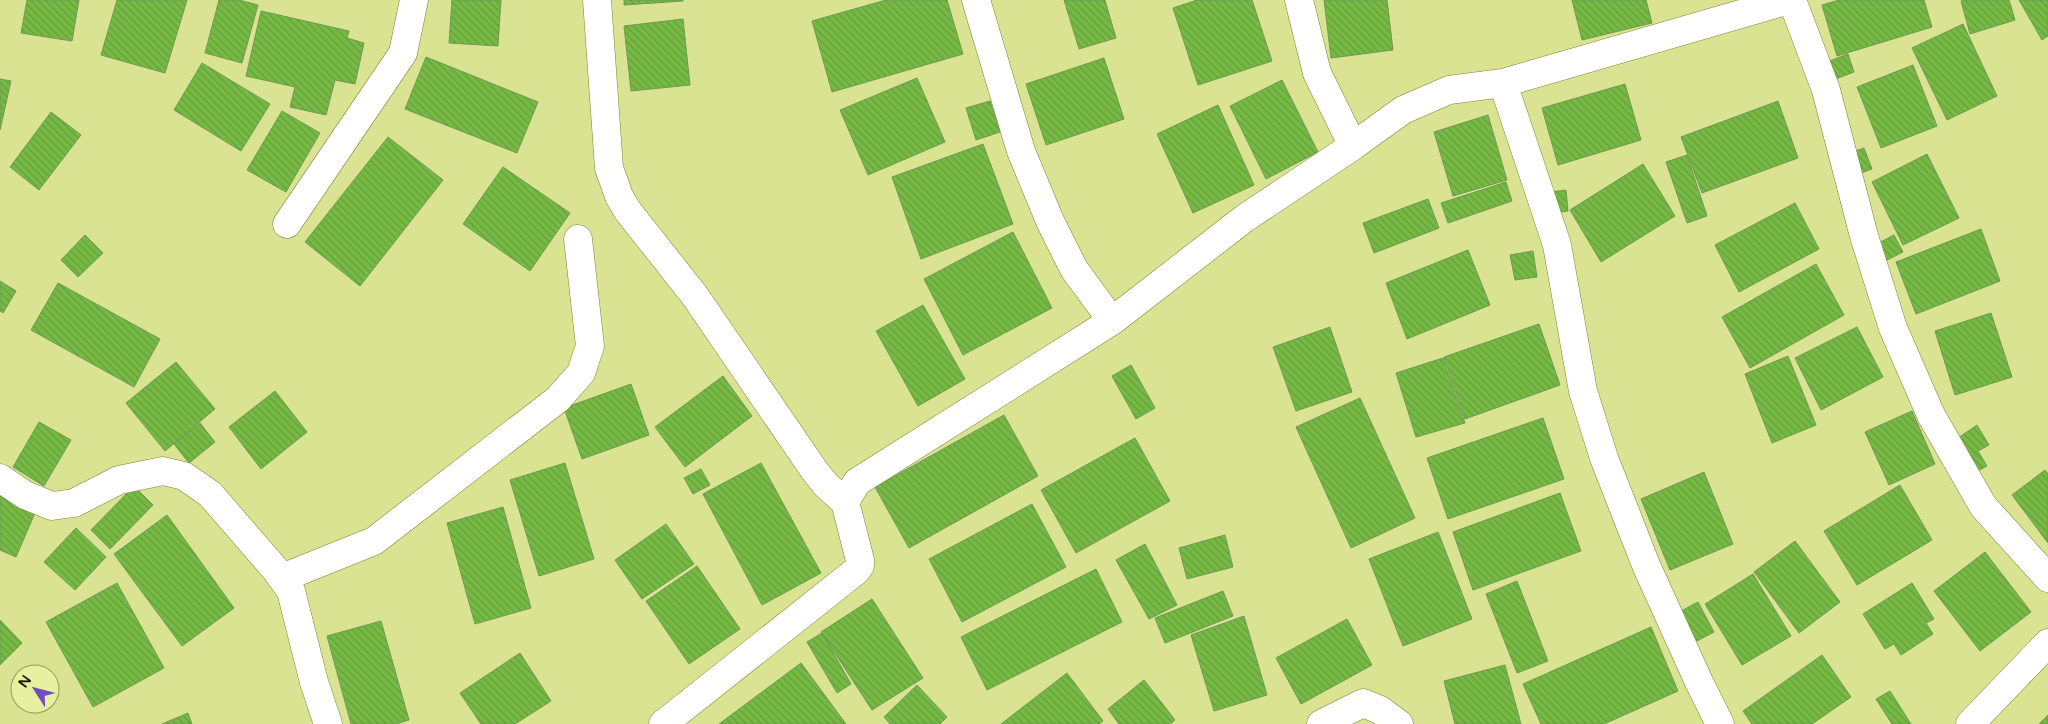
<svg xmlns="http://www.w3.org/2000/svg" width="2048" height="724" font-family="'Varela Round',sans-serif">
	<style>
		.building { fill: url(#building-back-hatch); stroke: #709956 }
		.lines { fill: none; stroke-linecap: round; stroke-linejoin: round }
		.street-casing { stroke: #7b8332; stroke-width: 29 }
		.street { stroke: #fff; stroke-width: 28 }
	</style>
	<defs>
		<pattern id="building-back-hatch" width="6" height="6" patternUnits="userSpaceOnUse" patternTransform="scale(1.25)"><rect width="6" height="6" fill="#76ba44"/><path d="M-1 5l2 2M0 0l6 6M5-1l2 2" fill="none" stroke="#659f3a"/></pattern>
	</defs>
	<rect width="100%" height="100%" fill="#d9e391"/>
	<path class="building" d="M27 0H79L72 41 21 33Z
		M117 0H187L165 73 101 55Z
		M219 0H239L258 5 242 63 205 53Z
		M452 0H501L498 46 449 43Z
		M624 0H683V1L624 5Z
		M886 0H947L963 54 832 92 812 21Z
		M1064 0H1105L1116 38 1079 49Z
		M1197 0H1252L1272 61 1198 85 1173 8Z
		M1324 0H1387L1393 50 1331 58Z
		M1572 0H1646L1652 23 1582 40Z
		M1839 0H1924L1932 27 1837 56 1822 5Z
		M1965 0H2009L2015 20 1970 34 1961 1Z
		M2019 0H2048V36L2042 40Z
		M261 11 349 31 347 38 364 43 355 84 335 80 326 115 290 107 295 87 246 76Z
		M683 19 690 85 631 91 624 26Z
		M1963 24 1997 96 1947 120 1912 48Z
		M1848 54 1854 72 1833 80 1827 62Z
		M426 57 538 102 517 153 405 109Z
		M1104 58 1124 119 1046 145 1026 84Z
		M202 63 270 104 241 151 174 110Z
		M1913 65 1937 126 1881 148 1857 87Z
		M917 78 945 142 868 175 840 110Z
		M0 79 11 81 0 130Z
		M1282 80 1318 152 1266 179 1230 106Z
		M1625 84 1641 140 1558 165 1542 108Z
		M990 101 1000 132 976 140 966 108Z
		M1778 101 1798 158 1702 193 1681 137Z
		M1218 105 1254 185 1193 213 1157 134Z
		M282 111 320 133 286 192 247 170Z
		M51 112 81 135 39 190 10 167Z
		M1488 115 1507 180 1453 196 1434 132Z
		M388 137 443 180 360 286 305 242Z
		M983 144 1013 224 921 259 892 177Z
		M1864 148 1872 169 1858 174 1850 153Z
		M1927 154 1959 218 1903 245 1872 182Z
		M1687 155 1707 216 1687 223 1666 162Z
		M1643 164 1675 216 1601 262 1570 210Z
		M503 167 570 213 530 271 463 224Z
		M1506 182 1512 201 1448 223 1441 203Z
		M1566 190 1568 211 1553 213 1550 192Z
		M1428 199 1439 228 1374 253 1363 223Z
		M1795 203 1819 249 1739 292 1715 245Z
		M1981 229 2000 281 1916 314 1896 262Z
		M1013 232 1052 308 963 355 924 279Z
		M85 235 103 253 78 277 61 260Z
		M1894 235 1903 252 1881 263 1873 246Z
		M1468 250 1490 305 1407 339 1386 283Z
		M1533 251 1537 277 1515 280 1510 255Z
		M1816 264 1844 315 1750 368 1722 317Z
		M0 281 16 291 3 313 0 311Z
		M58 283 160 339 134 387 31 330Z
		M923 305 965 379 918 406 876 331Z
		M1991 313 2012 377 1955 395 1935 331Z
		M1539 324 1560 385 1465 419 1444 357Z
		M1330 327 1352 392 1296 411 1273 347Z
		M1857 327 1883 377 1821 410 1795 358Z
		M1788 356 1816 425 1772 443 1745 374Z
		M1443 358 1465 423 1416 437 1396 373Z
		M176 362 215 409 165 451 126 403Z
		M1131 365 1155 408 1136 419 1112 376Z
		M723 376 752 416 685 467 655 427Z
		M631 384 649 435 582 459 564 408Z
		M275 391 307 432 261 469 229 427Z
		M1360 398 1415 518 1351 548 1296 427Z
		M1912 411 1935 464 1889 485 1865 432Z
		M1004 415 1038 476 909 548 875 487Z
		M1543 418 1564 479 1448 519 1427 458Z
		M39 422 71 440 44 486 13 467Z
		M200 423 215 442 189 463 174 444Z
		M1977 425 1989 445 1978 451 1987 466 1978 471 1958 438Z
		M1135 438 1170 501 1076 553 1041 490Z
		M565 463 594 559 539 576 510 480Z
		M761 463 821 573 762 605 703 494Z
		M701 469 710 485 693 494 684 478Z
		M2045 470 2048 474V543L2012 495Z
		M1704 472 1733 544 1670 570 1641 499Z
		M1900 485 1932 540 1857 585 1824 531Z
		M134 486 153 505 110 549 91 530Z
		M0 490 38 506 16 557 0 550Z
		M1560 493 1581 551 1473 590 1453 532Z
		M1032 504 1066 567 962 622 929 559Z
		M503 507 531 608 475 624 447 523Z
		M167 515 234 608 182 646 114 554Z
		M666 524 694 564 642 599 615 560Z
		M76 528 106 557 75 590 44 562Z
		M1438 532 1472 619 1403 646 1369 559Z
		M1225 535 1233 567 1187 579 1179 548Z
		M1795 541 1840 602 1799 633 1754 572Z
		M1145 544 1177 605 1149 619 1116 560Z
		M1985 552 2031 612 1980 651 1934 591Z
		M697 566 740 629 689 664 646 601Z
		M1096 569 1122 622 987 690 961 637Z
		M1753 574 1791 636 1742 665 1705 604Z
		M1517 581 1548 661 1517 673 1486 594Z
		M117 583 164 668 93 707 46 622Z
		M1912 583 1934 619 1926 623 1933 634 1901 655 1894 644 1885 649 1863 614Z
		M1223 591 1233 616 1165 643 1155 618Z
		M872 599 923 678 872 710 821 632Z
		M1698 602 1714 632 1697 641 1681 611Z
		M1244 616 1267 695 1214 711 1191 635Z
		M1347 619 1372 665 1301 704 1276 658Z
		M0 620 22 643 0 665Z
		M381 621 409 720 396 724H351L327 636Z
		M1651 627 1678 691 1604 724H1541L1523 684Z
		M822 633 851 684 837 693 807 642Z
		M520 653 551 701 515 724H481L460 693Z
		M1822 655 1851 697 1812 724H1752L1743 711Z
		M801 663 846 724H719Z
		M1505 665 1521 724H1455L1444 681Z
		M1067 673 1103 721 1099 724H1001Z
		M1144 680 1175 720 1170 724H1119L1108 709Z
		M917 685 947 717 940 724H890L884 717Z
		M1890 691 1911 724H1892L1876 699Z
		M188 713 192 724H162Z
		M2048 715V724H2039Z"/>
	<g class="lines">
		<defs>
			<path id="street" d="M597 0 609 168 619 196 627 210 695 296 814 470 826 485 845 502
				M976 0 1021 151 1050 221 1074 269 1112 321
				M1299 0 1317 73 1353 146
				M1792 0 1826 90 1864 236 1893 328 1931 415 1983 506 2048 578
				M1503 83 1557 245 1583 391 1604 458 1646 565 1699 682 1720 724
				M287 224 403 53 414 0
				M0 478 25 495 52 506 74 503 119 480 163 471 184 476 210 494 275 569 291 591 314 682 328 724
				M282 578 374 541 558 399 581 373 590 346 578 239
				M663 724 856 571 860 566V560L845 502 857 482 1112 321 1245 218 1353 146 1403 110 1449 90 1503 83 1789 0
				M1321 724 1363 703 1380 710 1399 724
				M1970 724 2048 643"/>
		</defs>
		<use href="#street" class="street-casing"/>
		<use href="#street" class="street"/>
	</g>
	<g transform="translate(35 689) rotate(306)"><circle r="24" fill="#e6f09e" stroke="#939a5f"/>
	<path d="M0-4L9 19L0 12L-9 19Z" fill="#734cc5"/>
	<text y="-8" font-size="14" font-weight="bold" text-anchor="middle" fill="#161900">N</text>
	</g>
</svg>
